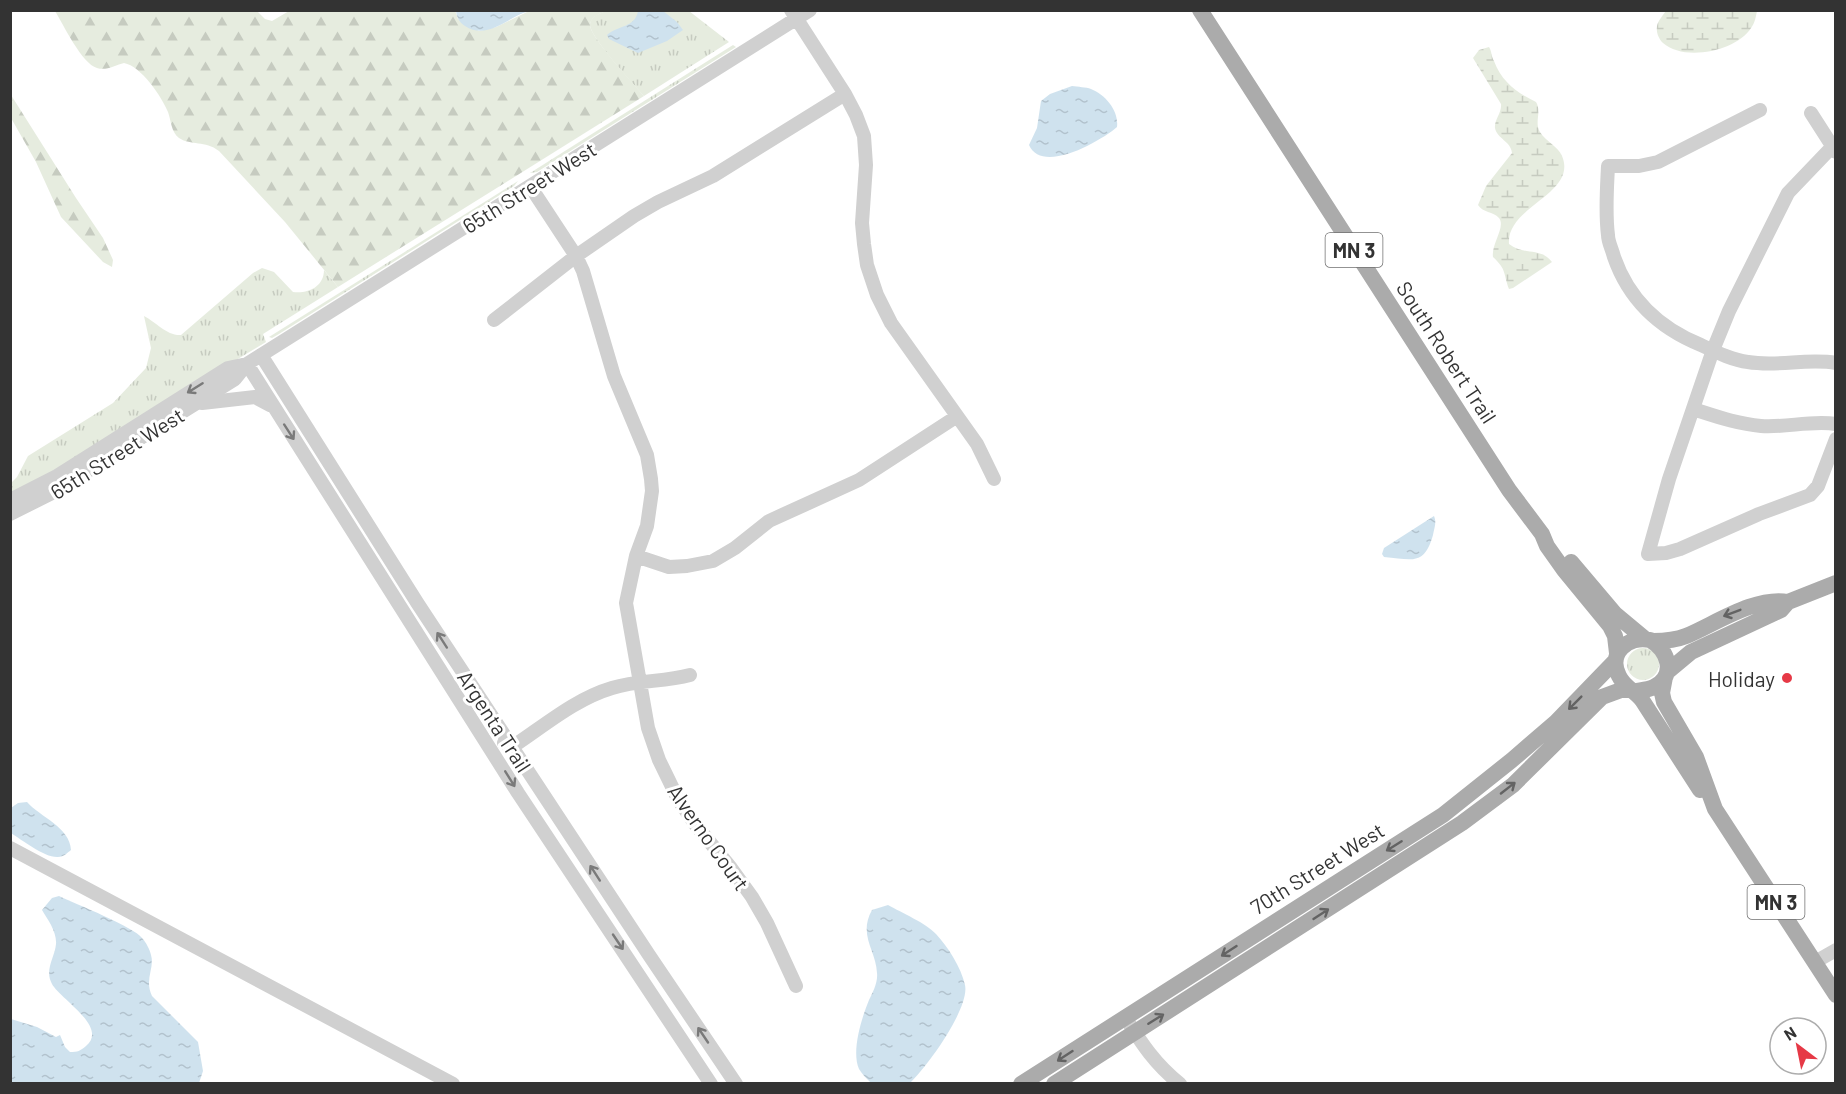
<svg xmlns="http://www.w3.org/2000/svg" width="1846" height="1094" font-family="Barlow,sans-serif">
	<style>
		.grass { fill: url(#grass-tufts) }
		.forest { fill: url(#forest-firs) }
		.wetland { fill: url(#wetland-marsh) }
		.water { fill: url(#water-ripples) }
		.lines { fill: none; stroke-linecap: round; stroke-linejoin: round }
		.minor { stroke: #d0d0d0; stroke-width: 14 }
		.major { stroke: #ababab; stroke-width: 16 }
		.oneway { stroke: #7a7a7a }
		.oneway2 { stroke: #636363 }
		.poi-dot { fill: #e63946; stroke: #fff; stroke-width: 2 }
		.labels { text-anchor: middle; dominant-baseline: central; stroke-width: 6; stroke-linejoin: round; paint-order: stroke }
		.shield { fill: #fff; stroke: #707070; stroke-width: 1.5 }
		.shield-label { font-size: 20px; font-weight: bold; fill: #333 }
		.street-label { font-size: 21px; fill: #333; stroke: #fff }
		.poi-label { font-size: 21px; fill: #333; stroke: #fff; text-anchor: end }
	</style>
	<defs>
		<pattern id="grass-tufts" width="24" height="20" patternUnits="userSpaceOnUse" patternTransform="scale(1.5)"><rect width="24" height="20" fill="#e6ecdf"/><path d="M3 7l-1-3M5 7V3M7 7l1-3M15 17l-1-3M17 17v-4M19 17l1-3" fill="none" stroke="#c6cbc0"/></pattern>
		<pattern id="forest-firs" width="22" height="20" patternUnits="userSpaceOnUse" patternTransform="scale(1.5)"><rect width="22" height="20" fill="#e6ecdf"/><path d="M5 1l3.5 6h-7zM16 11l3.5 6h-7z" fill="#c6cbc0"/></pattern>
		<pattern id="wetland-marsh" width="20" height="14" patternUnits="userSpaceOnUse" patternTransform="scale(1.5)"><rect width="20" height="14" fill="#e6ecdf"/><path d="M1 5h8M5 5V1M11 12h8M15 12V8" fill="none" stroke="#c6cbc0"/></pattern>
		<pattern id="water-ripples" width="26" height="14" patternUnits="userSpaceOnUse" patternTransform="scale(1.5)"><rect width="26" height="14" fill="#cfe2ee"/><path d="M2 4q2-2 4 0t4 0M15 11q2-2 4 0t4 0" fill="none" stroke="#b2c2cd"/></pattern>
	</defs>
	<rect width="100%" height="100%" fill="#fff"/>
	<path class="grass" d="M608 10 689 11 729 42 644 96C634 85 588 35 590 24 591 15 602 13 608 10Z
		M733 45 736 47 537 172 530 173Z
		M518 181 514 186 279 334 272 338 269 337Z
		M262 268 274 272 293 292C309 294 324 286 324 270L338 287 263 334 266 342 43 477 11 494V483L17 477 28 456 113 403 146 368 151 348 144 316C156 322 167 336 181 335L253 273Z
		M1627 664a16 16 0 1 1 32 0a16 16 0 1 1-32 0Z"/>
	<path class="forest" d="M256 10 265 19 272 21 289 11 455 10 458 19 479 31 484 30 496 27 529 11H608C602 13 592 15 590 24 588 35 635 85 644 96L338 287 285 222 219 151C205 140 191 146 179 138 171 132 171 120 168 112 162 97 141 66 124 63 116 65 106 71 97 68 82 64 63 24 55 11Z
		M11 95 76 198 103 238 113 260 112 267 103 262 61 217 36 162 11 118Z"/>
	<path class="wetland" d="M1666 11V10L1757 11C1756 16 1755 23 1751 28 1737 51 1684 62 1663 43 1659 39 1656 33 1657 26 1658 21 1663 15 1666 11Z
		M1489 47C1492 52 1491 56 1494 61 1502 82 1516 92 1536 102 1542 112 1534 122 1540 132 1546 142 1558 146 1562 156 1578 194 1506 206 1509 244 1524 256 1541 247 1552 262L1513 288 1509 289C1503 273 1507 270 1493 257 1491 244 1506 227 1499 218 1493 211 1483 213 1478 205L1486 186 1512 153C1511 141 1497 139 1495 128 1494 120 1502 113 1501 104L1473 58 1479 50Z"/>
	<path class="water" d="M456 11V10L529 11C509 16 488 41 465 26 459 22 457 18 456 11Z
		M638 11H663L677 22 683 30 667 41 638 53 609 39 607 35C618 25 635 28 638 11Z
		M1072 86C1078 87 1086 87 1091 89 1106 95 1119 111 1117 127 1101 141 1042 175 1029 145L1037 128 1041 101 1050 94Z
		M1434 516C1437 523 1434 528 1433 535 1424 567 1411 559 1384 557L1382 554 1384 548Z
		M27 802C40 817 70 827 71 850 67 853 64 857 58 857 45 858 22 840 11 833V808L18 803Z
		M59 896C76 904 134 927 142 938 146 942 150 950 151 955 155 968 144 979 152 996L198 1042 203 1071 199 1083H11V1019L37 1027 56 1037 60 1035 65 1047 70 1052C78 1052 80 1051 86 1046 109 1027 60 999 52 984 44 970 55 957 56 944 57 932 48 920 42 910L52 898Z
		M888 905C902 913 926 923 936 934 948 947 961 967 965 985 970 1008 927 1067 910 1083H871C867 1079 862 1074 859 1069 851 1051 862 1017 869 1000 873 992 878 982 877 973 876 950 858 935 872 910Z"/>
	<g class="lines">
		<path class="minor" d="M791 10 845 94
			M1760 110 1658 162 1639 166H1608C1607 189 1605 212 1608 235 1608 242 1612 249 1614 257 1629 300 1659 328 1701 345 1716 352 1732 360 1748 362 1778 367 1807 358 1836 363
			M1811 113 1836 152
			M1832 147 1788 193 1729 311 1713 350 1669 479 1648 554 1666 553 1680 549 1759 514 1810 495 1818 486 1836 439
			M530 186 576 256 583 271 614 376 647 455 651 479 652 491 647 526 636 556 626 603 648 728 659 760 678 799 695 824 731 868 752 897 767 923 796 986
			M494 320 576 256 634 216 658 202 713 176 845 94 856 115 864 136 866 165 862 223 864 244 867 265 877 295 891 323 977 444 994 479
			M261 355 418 604 649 955 736 1084
			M247 364 518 793 711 1084
			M202 403 255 397 270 405
			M1693 409C1715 416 1737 424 1761 426 1786 428 1811 420 1836 424
			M10 500 57 476 228 368 247 364
			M10 514 54 492 235 379 247 364 810 10
			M636 556 669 567 687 566 713 561 735 548 769 521 859 480 956 417
			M504 743 512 747C544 726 575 699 612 688 638 680 664 682 690 675
			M10 848 453 1084
			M1815 962 1836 950
			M1125 1017C1142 1044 1155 1064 1180 1084"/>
		<path class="major" d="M1200 10 1509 490 1542 534 1547 546 1564 570 1610 626 1615 636 1617 653
			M1571 562 1615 614 1645 639
			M1653 641C1664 641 1676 640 1686 636 1715 624 1755 596 1788 602
			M1667 672 1691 652 1781 610 1788 602 1836 583
			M1665 677 1662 693 1664 702 1696 757 1715 809 1836 995
			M1635 691C1641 690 1648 690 1654 687 1677 676 1668 649 1650 640 1628 635 1607 654 1619 676 1624 687 1635 691 1642 700L1700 790
			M1021 1084 1443 815 1512 760 1556 722 1615 661
			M1054 1084 1462 823 1513 785 1602 697 1621 690H1630"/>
	</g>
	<defs><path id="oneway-shaft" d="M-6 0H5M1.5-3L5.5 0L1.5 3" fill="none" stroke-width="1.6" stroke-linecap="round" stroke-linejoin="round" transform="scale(1.5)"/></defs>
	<g class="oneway">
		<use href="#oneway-shaft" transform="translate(195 388) rotate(148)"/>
		<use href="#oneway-shaft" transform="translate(289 432) rotate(57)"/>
		<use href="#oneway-shaft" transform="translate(442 640) rotate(-123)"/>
		<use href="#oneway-shaft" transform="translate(510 779) rotate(58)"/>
		<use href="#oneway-shaft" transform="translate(595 873) rotate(-123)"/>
		<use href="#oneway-shaft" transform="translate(618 942) rotate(56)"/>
		<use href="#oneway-shaft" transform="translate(703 1035) rotate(-124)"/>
	</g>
	<g class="oneway2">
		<use href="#oneway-shaft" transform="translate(1732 613) rotate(159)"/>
		<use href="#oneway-shaft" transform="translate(1575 703) rotate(135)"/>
		<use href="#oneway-shaft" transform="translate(1508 788) rotate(-38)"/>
		<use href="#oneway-shaft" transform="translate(1394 846) rotate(148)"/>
		<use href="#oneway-shaft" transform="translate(1321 914) rotate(-33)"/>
		<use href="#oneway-shaft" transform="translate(1229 951) rotate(147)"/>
		<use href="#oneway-shaft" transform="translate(1156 1019) rotate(-32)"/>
		<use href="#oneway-shaft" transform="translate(1065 1056) rotate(147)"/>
	</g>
	<circle class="poi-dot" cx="1787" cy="678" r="6"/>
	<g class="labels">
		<g class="shield">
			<rect x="1325.5" y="233" width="57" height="34" rx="4.5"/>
			<rect x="1747.5" y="885" width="57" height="34" rx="4.5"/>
		</g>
		<g class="shield-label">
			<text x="1354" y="250">MN 3</text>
			<text x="1776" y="902">MN 3</text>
		</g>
		<g class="street-label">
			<text transform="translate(529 187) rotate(-32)">65th Street West</text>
			<text transform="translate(1447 352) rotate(57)">South Robert Trail</text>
			<text transform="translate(117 453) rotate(-32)">65th Street West</text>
			<text transform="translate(495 721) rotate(57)">Argenta Trail</text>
			<text transform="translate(709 837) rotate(55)">Alverno Court</text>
			<text transform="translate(1317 868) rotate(-32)">70th Street West</text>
		</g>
		<g class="poi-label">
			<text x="1775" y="678">Holiday</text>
		</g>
	</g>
	<rect width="1846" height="1094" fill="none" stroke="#333333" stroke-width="24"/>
	<g transform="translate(1798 1046) rotate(328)"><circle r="28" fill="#ffffff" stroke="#adadad" stroke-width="1.5"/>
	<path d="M0-4.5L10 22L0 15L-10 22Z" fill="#e63946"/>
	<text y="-9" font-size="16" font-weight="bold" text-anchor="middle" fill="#333333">N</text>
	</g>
</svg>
